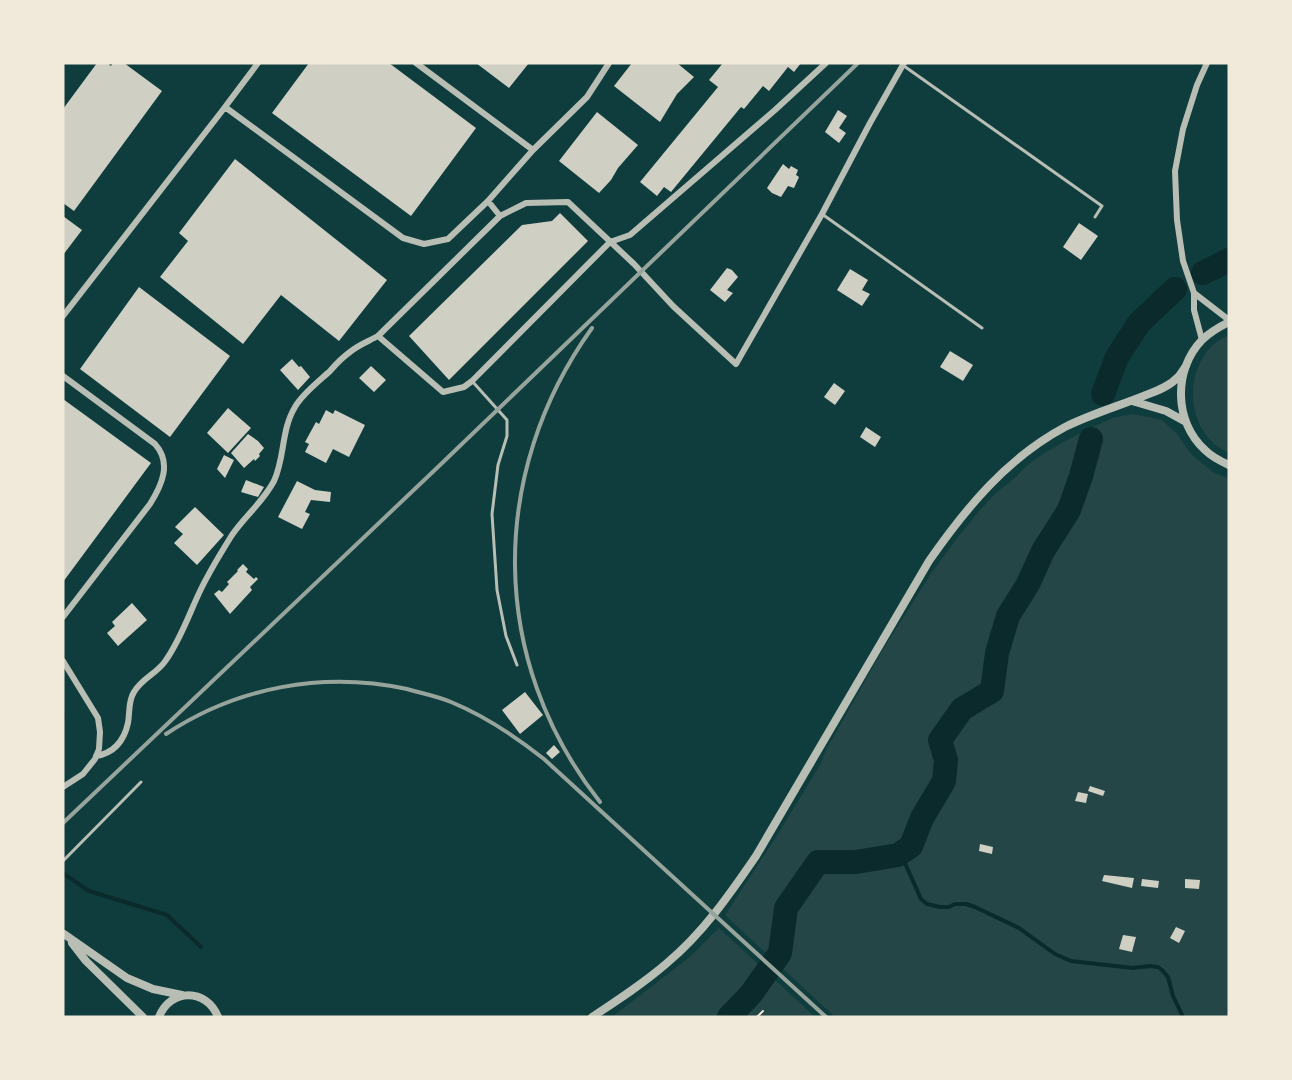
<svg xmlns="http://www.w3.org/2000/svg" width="1292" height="1080" font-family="'PT Sans Narrow',sans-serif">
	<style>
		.green { fill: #244646 }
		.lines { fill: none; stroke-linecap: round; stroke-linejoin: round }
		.stream { stroke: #0a2a2b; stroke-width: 4 }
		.river { stroke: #0a2a2b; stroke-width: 24 }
		.building { fill: #cfcfc3 }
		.path { stroke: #f1e9da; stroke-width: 2 }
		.service { stroke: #b8beb3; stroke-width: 3 }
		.minor { stroke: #b8beb3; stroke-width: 6 }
		.tertiary { stroke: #b8beb3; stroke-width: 8 }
		.rail { stroke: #97a49c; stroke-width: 4 }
	</style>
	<rect width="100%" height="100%" fill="#0f3d3e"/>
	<path class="green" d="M1229 335V453C1181 433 1181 355 1229 335Z
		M1133 414 1162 420 1177 434 1191 454 1214 473 1229 478V1017H835L725 915 778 834 820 765 826 750 882 651 932 572 958 537 980 510 996 493 1016 477 1024 468 1044 453 1082 432 1113 418Z
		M719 928 815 1017H612L691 956Z"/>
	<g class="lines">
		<path class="stream" d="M63 713V717
			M898 855 904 861 921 899 927 904 940 907H949L955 904H966L975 907 1019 928 1055 954 1071 961 1133 968 1150 966 1158 967 1162 970 1168 977 1173 996 1183 1017
			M64 874 89 891 167 915 201 947"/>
		<path class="river" d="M1203 273 1229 260
			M1103 394 1117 357 1139 323 1175 289
			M729 1017 751 994 780 953 786 908 818 862H856L898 855 911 846 922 818 944 781 946 760 940 740 962 709 992 691 997 653 1008 616 1028 584 1043 551 1069 510 1081 476 1091 439"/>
	</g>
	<path class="building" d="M97 63H107L111 66 113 63H124L162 91 74 211 63 203V109Z
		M309 63H389L476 128 411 216 272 113Z
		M476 63H529L509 88Z
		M632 63H677L694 77 677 94 660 122 614 86Z
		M723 63H801L794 72 788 67 769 91 763 86 744 109 741 107 671 192 664 187 657 196 640 182 718 87 709 80Z
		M838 110 847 116 839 128 846 133 839 143 825 132Z
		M597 112 638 145 618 168 611 180 599 193 559 161Z
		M235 159 387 280 339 341 281 295 243 344 160 277 188 241 179 233Z
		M783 164 789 169 791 166 798 170 796 175 799 177 794 188 788 186 781 197 772 193 767 188Z
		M560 213 588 241 449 380 409 336 522 225 552 221Z
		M63 216 82 230 63 255Z
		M1079 223 1098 236 1081 260 1063 247Z
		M727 268 732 270 738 277 727 290 733 293 725 302 710 290Z
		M850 269 868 280 862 290 870 294 862 306 837 290Z
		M139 287 230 356 170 437 80 369Z
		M950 351 973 365 963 381 940 367Z
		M292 359 299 367 301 366 310 377 298 390 280 370Z
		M371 366 386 380 374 392 359 378Z
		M834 383 845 391 835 405 824 397Z
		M63 399 151 463 63 582Z
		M228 408 251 428 228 453 207 433Z
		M326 410 333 414 335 410 365 425 349 457 333 449 326 463 305 452 309 444 305 442 316 422 319 424Z
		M866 427 881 437 875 447 860 437Z
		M248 434 258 441 264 448 259 454 260 456 255 461 254 459 244 468 231 453Z
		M224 455 234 460 225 478 217 469Z
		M246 480 264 487 258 497 241 492Z
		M297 481 315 490 331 492 330 502 311 500 305 512 310 514 302 529 278 517Z
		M195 507 224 535 197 565 174 543 183 534 175 527Z
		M243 564 248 569 246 572 254 579 256 577 258 579 250 587 252 590 230 614 214 594 219 590 222 592 229 584 227 582 238 571 237 570Z
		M132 603 147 620 118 646 107 633 115 626 112 622Z
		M525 692 543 715 520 734 502 710Z
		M554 745 560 752 552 759 546 753Z
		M1090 786 1105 791 1103 796 1088 791Z
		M1078 792 1088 794 1086 803 1075 801Z
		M980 844 993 847 992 854 979 851Z
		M1104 875 1134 878 1132 888 1102 881Z
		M1142 879 1159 881 1158 888 1141 886Z
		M1185 879 1200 880 1199 889 1185 888Z
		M1176 927 1185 931 1179 943 1170 938Z
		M1123 935 1136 937 1132 952 1119 949Z"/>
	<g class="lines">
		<path class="path" d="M757 1017 763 1011"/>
		<path class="service" d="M904 66 1102 206 1095 217
			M822 214 982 328
			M472 381 507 420V436L498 465 492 514 497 590 506 636 517 665
			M63 861 141 782"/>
		<path class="minor" d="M416 63 533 150
			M225 107 403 238 424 244 448 239 488 201 533 150 587 97 609 63
			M488 201 500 216 526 203 568 202 634 264 673 306 736 364 822 214 870 123 904 63
			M500 216 378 336 443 392 464 387 472 381 610 242 630 235 775 110 826 63
			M1194 293 1229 320
			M63 316 222 111 258 63
			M1202 340 1194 310V293L1183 261 1177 220 1175 171 1183 129 1197 85 1207 63
			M63 376 155 444C172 463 162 485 150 504L63 617
			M63 661 98 718 100 732 99 749 95 759 83 774 63 787
			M96 756C114 753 124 741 128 723 130 712 128 701 134 692 142 678 158 673 166 660 182 637 190 611 202 587 211 569 222 551 232 535 245 516 263 502 274 481 285 457 281 430 295 407 302 394 319 381 330 371 336 364 343 357 350 352 358 345 369 341 378 336"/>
		<path class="tertiary" d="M1229 322C1219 327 1210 332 1202 340 1173 370 1174 422 1205 450 1212 457 1220 461 1229 465
			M1132 401 1166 411 1186 422
			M64 934 127 978 153 989 182 995
			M72 943 86 961 143 1017
			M159 1017C170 988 207 988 218 1017
			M592 1017C618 1000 644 983 667 963 703 933 730 894 756 856L929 561C966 508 1007 458 1065 427 1091 414 1119 406 1146 395 1157 391 1170 386 1178 377 1181 374 1183 370 1186 366"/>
		<path class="rail" d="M592 328C488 473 488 660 600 802
			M166 734C237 687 323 671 407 689 421 693 437 696 451 702 485 716 515 736 544 759L826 1017
			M63 823 439 466 858 63"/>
	</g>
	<rect width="1292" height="1080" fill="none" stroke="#f1e9da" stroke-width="129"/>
</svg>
